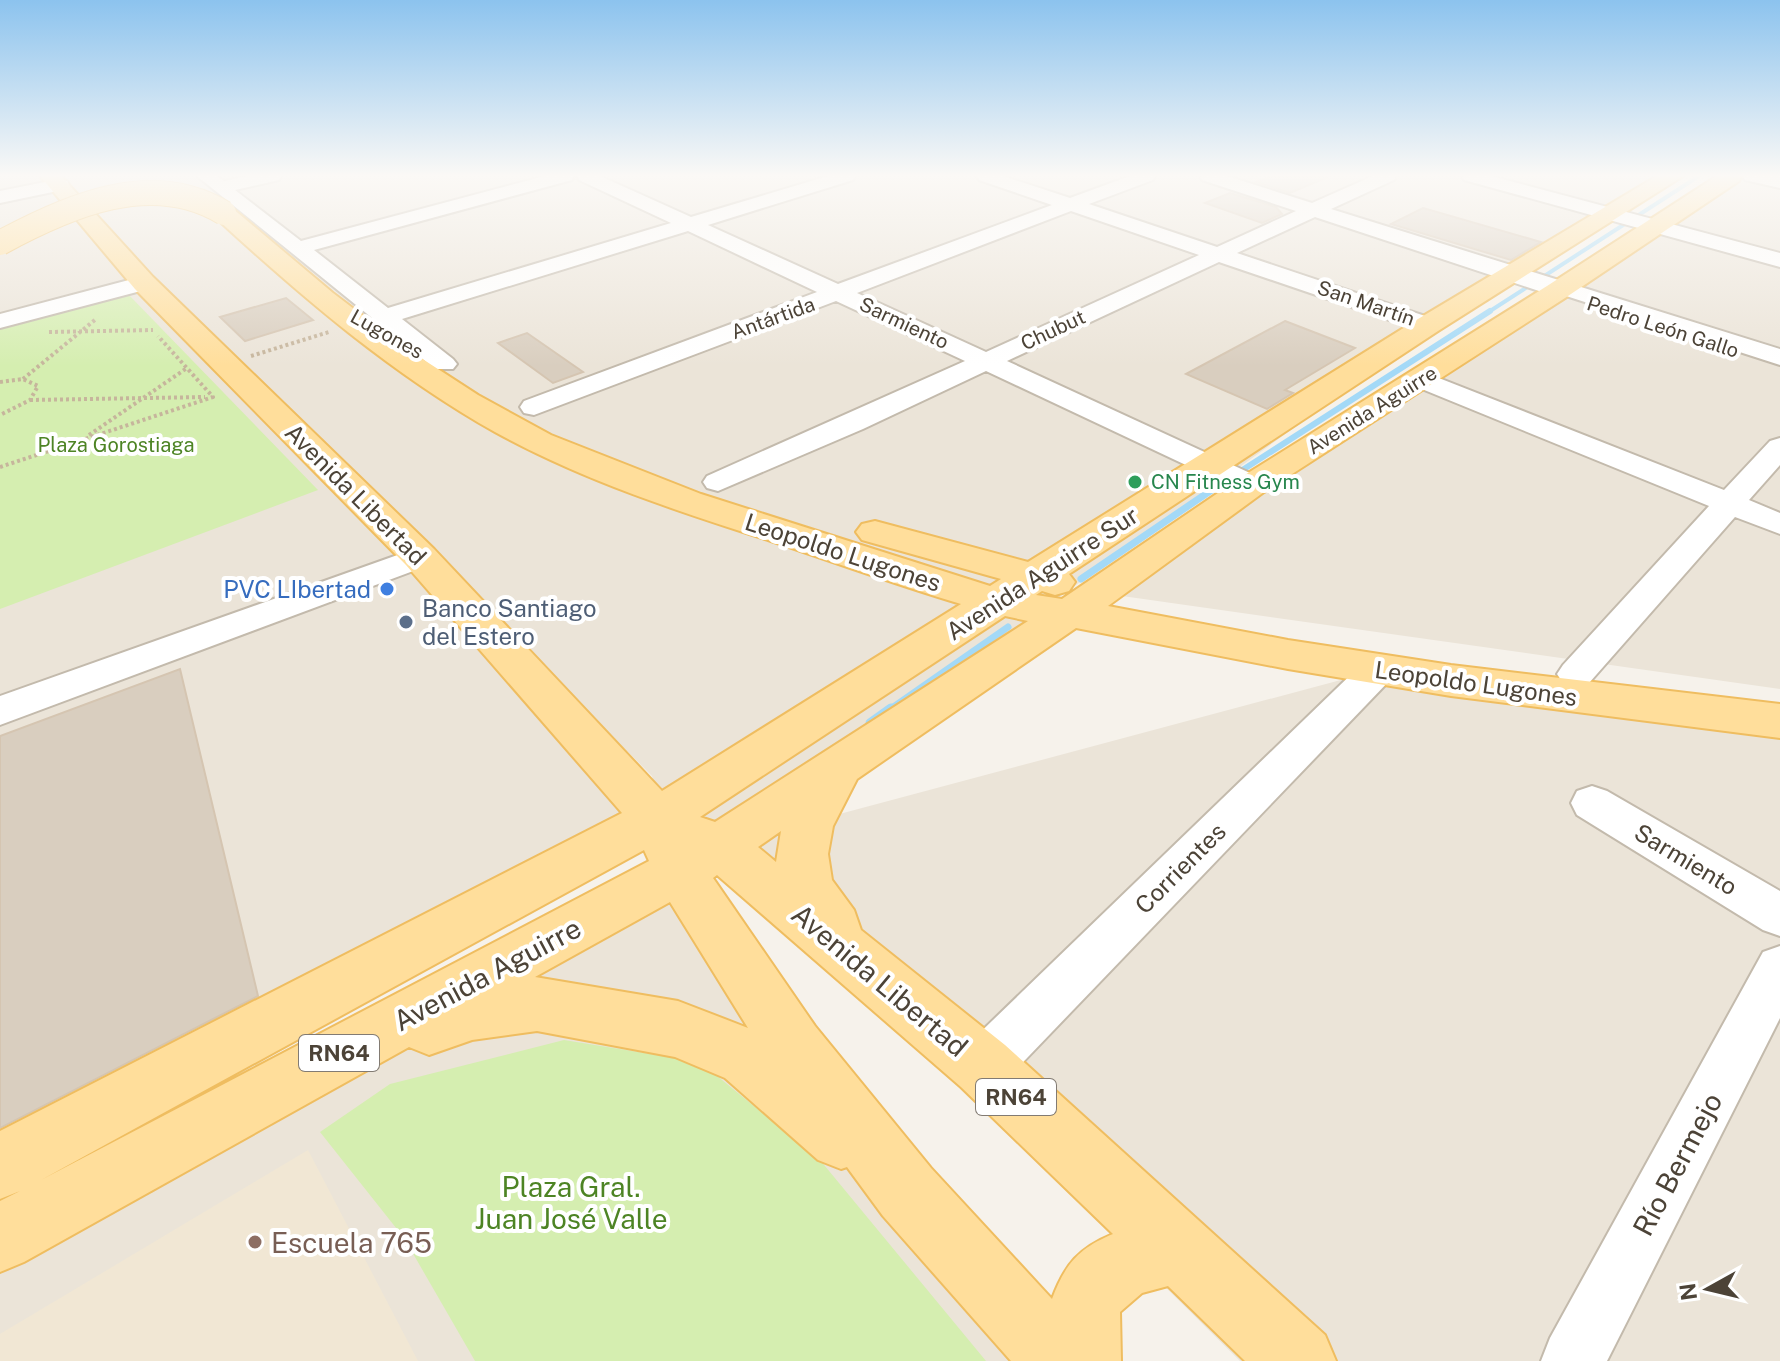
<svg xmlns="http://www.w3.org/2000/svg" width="1780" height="1361" font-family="'Public Sans',sans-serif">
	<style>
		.residential { fill: #ebe4d8 }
		.education { fill: #f1e7d4 }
		.green { fill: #d5eeb0 }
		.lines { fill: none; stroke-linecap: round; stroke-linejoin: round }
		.stream-far4 { stroke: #a3d9f7; stroke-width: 4 }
		.stream-far3 { stroke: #a3d9f7; stroke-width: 6 }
		.stream-far2 { stroke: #a3d9f7; stroke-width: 7 }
		.stream-far1 { stroke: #a3d9f7; stroke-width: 9 }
		.stream { stroke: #a3d9f7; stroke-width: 12 }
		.building { fill: #d9cebf; stroke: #d5c5b1; stroke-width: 2 }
		.minor-casing { stroke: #c3baac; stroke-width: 4 }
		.major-casing { stroke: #efbd60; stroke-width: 4 }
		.path { stroke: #c6b59c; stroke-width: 4; stroke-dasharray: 3 3; stroke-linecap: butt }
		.minor { fill: #fff; fill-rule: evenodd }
		.major { fill: #ffde9b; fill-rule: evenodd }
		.major-bridge-casing { stroke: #efbd60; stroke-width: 26; stroke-linecap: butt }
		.major-bridge { stroke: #ffde9b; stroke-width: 24 }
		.leisure-dot { fill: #2e9e5b; stroke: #fff; stroke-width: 3 }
		.shop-dot { fill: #3f7fe0; stroke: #fff; stroke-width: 3 }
		.service-dot { fill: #5c6f8a; stroke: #fff; stroke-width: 3 }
		.education-dot { fill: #8d6e63; stroke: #fff; stroke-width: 3 }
		.labels { text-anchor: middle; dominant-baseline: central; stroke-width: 8; stroke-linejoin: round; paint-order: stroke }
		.far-street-label { font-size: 20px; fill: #4c4337; stroke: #fff }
		.far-park-label { font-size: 20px; fill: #4d8424; stroke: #fff }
		.far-leisure-label { font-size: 20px; fill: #27864d; stroke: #fff; text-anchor: start }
		.shield { fill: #fff; stroke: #827b73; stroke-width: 2 }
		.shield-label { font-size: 22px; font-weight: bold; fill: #4c4337 }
		.street-label { font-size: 24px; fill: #4c4337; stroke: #fff }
		.shop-label { font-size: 24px; fill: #366cbe; stroke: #fff; text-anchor: end }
		.service-label { font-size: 24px; fill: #4e5e75; stroke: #fff; text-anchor: start }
		.near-street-label { font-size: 28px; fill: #4c4337; stroke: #fff }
		.near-park-label { font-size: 28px; fill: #4d8424; stroke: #fff }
		.near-education-label { font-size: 28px; fill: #785e54; stroke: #fff; text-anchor: start }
	</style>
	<rect width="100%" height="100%" fill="#f6f2eb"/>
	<path class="residential" d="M0 176H41L655 819 0 1149Z
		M52 176H1667L1510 272 681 870 652 776Z
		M1732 176H1780V689L1101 593Z
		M1378 670 1780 721V1361H1240L720 846Z
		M679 873 1023 1361H0V1250Z"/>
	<path class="education" d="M308 1150 418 1361H0V1334Z"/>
	<path class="green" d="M127 293 318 490 0 609V326Z
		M564 1040 700 1062 820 1160 986 1361H475L404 1238 320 1132 390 1084Z"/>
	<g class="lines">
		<path class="stream-far4" d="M1487 313 1699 176"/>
		<path class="stream-far3" d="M1216 487 1490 311"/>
		<path class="stream-far2" d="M1081 579 1219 485
			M889 710 1008 627"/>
		<path class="stream-far1" d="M870 723 891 708"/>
		<path class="stream" d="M79 1159 216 1088"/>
	</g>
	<path class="building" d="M1272 176H1330L1290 193 1256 182Z
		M1230 193 1276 207 1282 214 1262 223 1205 203Z
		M1423 208 1541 242 1511 260 1391 224Z
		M286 298 313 320 245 341 220 317Z
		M1285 321 1355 348 1285 390 1293 393 1267 409 1186 374Z
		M527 333 583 372 553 383 498 343Z
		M180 669 258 996 0 1128V736Z"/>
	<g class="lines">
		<defs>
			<path id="minor" d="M197 176H217L224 181 248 176H281L279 180 235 190 301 241 545 176H574L572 180 314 250 388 308 671 223 579 180 577 176H600L691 217 828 176H855L853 180 708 225 838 284 1052 205 979 180 977 176H1003L1070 198 1130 176H1155L1153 180 1089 204 1217 247 1296 211 1202 180 1200 176H1227L1312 203 1373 176H1396L1394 180 1331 209 1780 349V365L1560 294 1539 291 1315 217 1237 253 1437 320 1440 325 1437 330H1419L1219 262 1007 361 1263 479 1267 485 1263 491 1252 494 1241 491 986 371 863 429 718 491 707 488 703 482 707 476 965 361 836 301 534 415 524 413 520 407 524 401 817 292 688 231 402 319 453 359 457 364 453 369H435ZM1071 211 1199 255 986 352 857 293Z
				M1462 176H1491L1780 253V267L1464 180Z
				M1743 176H1780V188L1745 180Z
				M60 179 67 181 69 185 67 189 0 203V191Z
				M144 276 152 278 155 283 152 288 0 328V314Z
				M1421 371 1724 490 1770 441 1780 438V465L1749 500 1780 513V534L1735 517 1589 683 1576 687 1563 683 1557 674 1563 665 1709 506 1412 385 1408 379 1412 373Z
				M420 547 432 550 437 557 432 564 0 725V696Z
				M1378 657 1391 661 1397 670 1391 679 1002 1084 983 1092 964 1084 957 1066 964 1048 1365 661Z
				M1592 786 1607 791 1780 891V936L1763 930 1577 815 1571 803 1577 791Z
				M1780 946V1018L1607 1361H1541L1550 1338 1763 952Z"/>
			<path id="major" d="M40 176H61L153 277 434 549 662 791 961 604C897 585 834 562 771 541 677 511 582 480 495 432 392 374 302 297 216 218L212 213 216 208H232L333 293 404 347 478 395 551 435 701 494 990 586 1001 579 862 540 856 532 862 524 875 521 1028 562 1418 319 1657 176H1683L1438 331 1069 574 1075 582 1069 591 1055 595 1042 591 1036 595 1062 599 1240 478 1547 286 1717 176H1741L1739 181 1565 298 1264 492 1108 606 1288 640 1451 665 1780 704V738L1451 696 1288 669 1076 628 857 779 833 826 828 854 832 880 854 910 861 930 1005 1045 1325 1335 1336 1361H1245L1168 1286 1142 1293 1120 1312 1121 1361H1011L883 1216 847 1167 841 1169 818 1160 725 1078 675 1057 537 1031 472 1040 429 1055 409 1047 24 1262 0 1272V1201L20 1191 0 1199V1131L622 813 406 565 135 289ZM1005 616 1028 621 715 822 700 817ZM781 831 776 862 758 847ZM644 850 649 861 41 1180ZM717 875 961 1087 1113 1234C1079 1248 1065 1264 1052 1299L931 1168 815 1026 713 878ZM670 902 748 1028 678 1001 535 977Z"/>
		</defs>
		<use href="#minor" class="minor-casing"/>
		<use href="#major" class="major-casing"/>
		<path class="path" d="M49 332 153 330
			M251 356 329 332
			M23 379 96 319
			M0 382 23 379 38 386 30 400 0 415
			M30 400 205 397
			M89 435 187 368
			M0 467 213 397 158 336"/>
		<use href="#minor" class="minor"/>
		<use href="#major" class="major"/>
		<defs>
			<path id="major-bridge" d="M0 243C68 206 152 169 224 213"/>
		</defs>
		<use href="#major-bridge" class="major-bridge-casing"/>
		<use href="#major-bridge" class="major-bridge"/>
	</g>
	<linearGradient id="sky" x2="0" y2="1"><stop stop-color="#8cc3ee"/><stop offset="0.48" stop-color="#fbf9f6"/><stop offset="1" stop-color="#fbf9f6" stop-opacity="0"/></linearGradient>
	<rect width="1780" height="366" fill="url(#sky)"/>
	<circle class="leisure-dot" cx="1135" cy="482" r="8"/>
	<circle class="shop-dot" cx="387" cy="589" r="8"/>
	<circle class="service-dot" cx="406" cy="622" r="8"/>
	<circle class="education-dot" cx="255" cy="1242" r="8"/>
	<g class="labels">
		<g class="far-street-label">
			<text transform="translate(1366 303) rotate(19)">San Martín</text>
			<text transform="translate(773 318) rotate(-20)">Antártida</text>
			<text transform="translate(904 323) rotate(25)">Sarmiento</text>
			<text transform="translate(1663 327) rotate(18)">Pedro León Gallo</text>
			<text transform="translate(1053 330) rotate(-25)">Chubut</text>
			<text transform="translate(387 334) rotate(29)">Lugones</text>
			<text transform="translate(1372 410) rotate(-32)">Avenida Aguirre</text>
		</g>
		<g class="far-park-label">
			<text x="116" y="445">Plaza Gorostiaga</text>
		</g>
		<g class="far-leisure-label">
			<text x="1151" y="482">CN Fitness Gym</text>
		</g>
		<g class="shield">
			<rect x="299" y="1035" width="80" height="36" rx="6"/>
			<rect x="976" y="1079" width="80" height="36" rx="6"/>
		</g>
		<g class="shield-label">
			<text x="339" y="1053">RN64</text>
			<text x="1016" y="1097">RN64</text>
		</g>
		<g class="street-label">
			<text transform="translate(356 494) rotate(45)">Avenida Libertad</text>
			<text transform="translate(843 552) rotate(18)">Leopoldo Lugones</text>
			<text transform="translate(1042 573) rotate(-33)">Avenida Aguirre Sur</text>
			<text transform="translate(1476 683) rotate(8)">Leopoldo Lugones</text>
			<text transform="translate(1686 859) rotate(31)">Sarmiento</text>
			<text transform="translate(1180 868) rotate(-45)">Corrientes</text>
		</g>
		<g class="shop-label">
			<text x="371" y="589">PVC LIbertad</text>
		</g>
		<g class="service-label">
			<text x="422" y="608">Banco Santiago<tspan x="422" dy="28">del Estero</tspan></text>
		</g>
		<g class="near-street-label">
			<text transform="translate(487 974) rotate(-28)">Avenida Aguirre</text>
			<text transform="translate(880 980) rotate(40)">Avenida Libertad</text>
			<text transform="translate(1677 1164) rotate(-62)">Río Bermejo</text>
		</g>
		<g class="near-park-label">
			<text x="571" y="1186">Plaza Gral.<tspan x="571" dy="32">Juan José Valle</tspan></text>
		</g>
		<g class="near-education-label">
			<text x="271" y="1242">Escuela 765</text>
		</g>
	</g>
	<g transform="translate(1708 1289) rotate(262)" stroke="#ffffff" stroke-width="6" paint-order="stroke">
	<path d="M0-6L14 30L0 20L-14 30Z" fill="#4c4337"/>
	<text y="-12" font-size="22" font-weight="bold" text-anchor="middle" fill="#4c4337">N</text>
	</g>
</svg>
